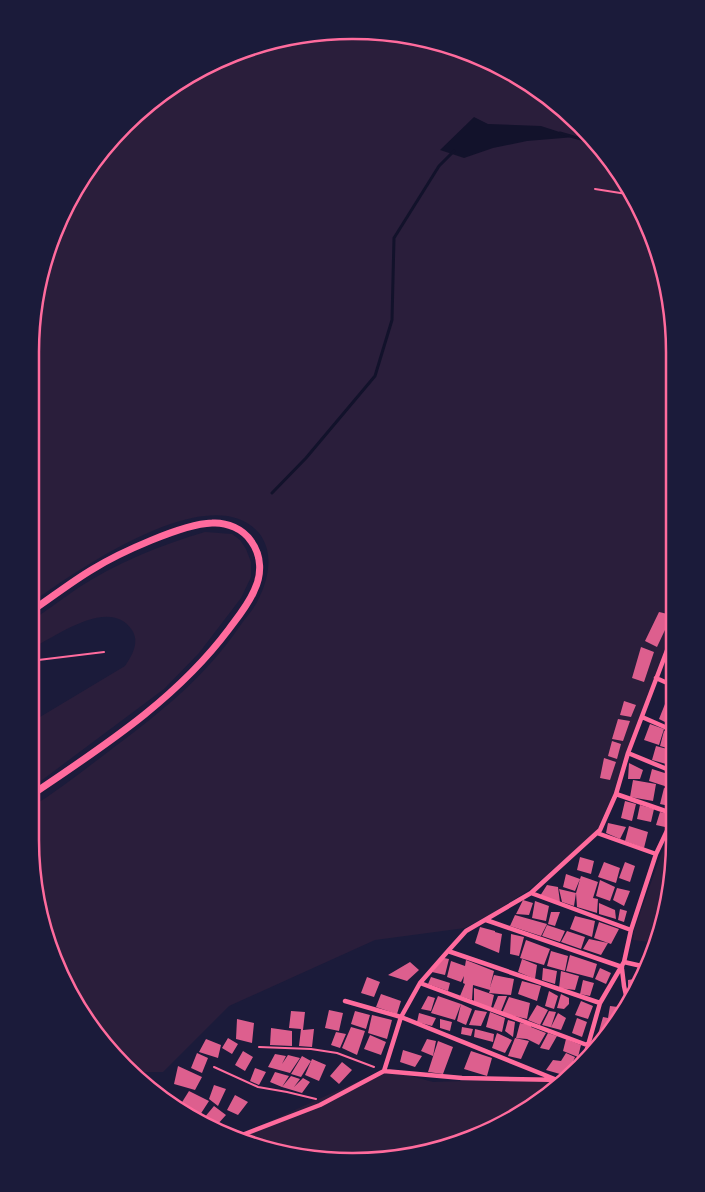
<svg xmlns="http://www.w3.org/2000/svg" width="705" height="1192" font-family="'Exo 2',sans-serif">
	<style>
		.green { fill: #2a1e3b }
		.water { fill: #12122b }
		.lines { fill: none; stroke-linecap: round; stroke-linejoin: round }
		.stream { stroke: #12122b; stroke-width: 3 }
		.building { fill: #dd5f8e }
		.path { stroke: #ff6b9d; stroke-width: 2 }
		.service { stroke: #ff6b9d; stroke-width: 2 }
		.minor { stroke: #ff6b9d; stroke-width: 4.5 }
		.primary { stroke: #ff6b9d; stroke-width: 7 }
		.rim { fill: none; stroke: #ff6b9d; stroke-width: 2.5 }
	</style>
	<rect width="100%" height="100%" fill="#1b1b3a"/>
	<path class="green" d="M289 36H415L531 84 581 125 632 191 658 249 674 331V629L626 752 614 793 596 833 529 890 486 917 465 928 375 940 229 1006 163 1072H136L96 1036 47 943 30 840V808C56 792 80 773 104 755 157 715 202 681 240 626 246 617 255 608 259 598 269 578 274 552 259 533 211 476 74 572 30 604L31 331 47 249 84 174 173 85Z
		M205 532 232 534 240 540 246 549 251 562V577L241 598 199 653 164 689 30 789V723L125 666C132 656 140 642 132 630 109 596 56 637 30 649V622C46 611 62 599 78 588 116 563 161 545 205 532Z
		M674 827V861L658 943 633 940 634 930 661 855Z
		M385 1069 433 1082 496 1080 562 1082 549 1095 456 1145 353 1162 269 1151 242 1139 244 1133Z"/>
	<path class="water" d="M474 117 488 124 541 126 575 137 527 141 493 148 464 158 440 150Z"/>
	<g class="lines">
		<path class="stream" d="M560 133 595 143
			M272 493 306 458 375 376 392 320 394 238 439 166 454 151"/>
	</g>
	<path class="building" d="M659 612 672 615 657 647 645 641Z
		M641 647 654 652 644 682 632 678Z
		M671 689 674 690V706L666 703Z
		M624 701 636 705 631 717 620 715Z
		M665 704 674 708 667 723 659 719Z
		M674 710V725L669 723Z
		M618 719 630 721 623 741 612 739Z
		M650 724 664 729 659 745 644 740Z
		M664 731 674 734V750L660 746Z
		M612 741 621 744 617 759 608 756Z
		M656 746 671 750 666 764 652 760Z
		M604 758 616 762 610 780 600 778Z
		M629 763 643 770 640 779H628Z
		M652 769 674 776V789L649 781Z
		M633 780 656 784 653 801 630 797Z
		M664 788 674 791V807L660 804Z
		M625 801 636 804 632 821 621 818Z
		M640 805 654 809 651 822 637 819Z
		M660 812 669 814 665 827 656 825Z
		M608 823 626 827 620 839 606 833Z
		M629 826 648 832 644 848 625 841Z
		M580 857 594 861 591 874 577 870Z
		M604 862 620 868 616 883 598 877Z
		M625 862 635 866 630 882 619 878Z
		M566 874 580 879 581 876 598 882 593 898 598 899 597 913 577 907 576 893 580 879 575 891 563 887Z
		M600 880 615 887 610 901 596 896Z
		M547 885 558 887 560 902 540 896Z
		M617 888 630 891 624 906 613 900Z
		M559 889 576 893 574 906 562 902Z
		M523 900 533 903 529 915 516 914Z
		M535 901 549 906 546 921 532 918Z
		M599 903 615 910 616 919 599 914Z
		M620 909 627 911 624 922 618 920Z
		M551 912H560L555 926 548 924Z
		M515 915 547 924 541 936 510 926Z
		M575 916 595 921 592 937 570 929Z
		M599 922 619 929 611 944 594 938Z
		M547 925 565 931 560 942 542 936Z
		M480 927 495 931V932L502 934 499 953 475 943Z
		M567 931 585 937 581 949 561 942Z
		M511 934 524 937 519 956 510 954Z
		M589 939 608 943 601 955 583 949Z
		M526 940 550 949 544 965 520 958Z
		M551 951 568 956 565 971 547 966Z
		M570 955 597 964 593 978 566 971Z
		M444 958 449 959 445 975 432 972Z
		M522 959 537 965 535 979 518 972Z
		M466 960 494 971 490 987 494 975 514 979 511 995 489 993 490 990 473 985 472 1000 460 996 465 984 463 983 464 976 461 982 447 977 451 961 465 966Z
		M410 962 419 970 407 981 388 975Z
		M543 968 557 971 555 984 542 980Z
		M600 968 611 973 606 984 595 979Z
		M561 971 579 976 575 990 559 988Z
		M367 977 380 982 374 997 361 993Z
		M431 977 450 983 448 991 428 984Z
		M641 978 635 990 628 992V980Z
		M583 980 594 983 590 996 580 994Z
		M522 981 541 986 537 1001 518 994Z
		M474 988 494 995 491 1008 474 1002Z
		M549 991 558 996 554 1009 545 1006Z
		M381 994 401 1001 397 1014 376 1007Z
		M561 994 569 998V1004L564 1009 557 1008Z
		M428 996 435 998 431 1011 421 1009Z
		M438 996 461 1004 455 1020 431 1013Z
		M498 996H507L501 1011 493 1008Z
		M509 997 530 1003 527 1019 502 1013Z
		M581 1001 593 1006 588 1019 575 1015Z
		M461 1004 472 1009 466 1025 457 1021Z
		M537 1005 548 1010 540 1025 528 1020Z
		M610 1006 626 1008 620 1020 614 1019 619 1020 615 1025H611L608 1032 599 1031 603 1017 608 1018Z
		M329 1010 343 1013 339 1031 325 1028Z
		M475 1010 487 1012 481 1026 469 1025Z
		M291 1011 305 1012 303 1030 314 1029 312 1047 299 1046 301 1029 289 1028Z
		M355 1011 370 1015 366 1029 351 1024Z
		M549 1011 556 1012 551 1027 558 1013 566 1018 561 1030 542 1025Z
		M490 1012 505 1018 502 1032 486 1027Z
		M419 1013 436 1018 432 1026 417 1022Z
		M372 1015 392 1020 387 1039 368 1033Z
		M577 1018 587 1022 582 1037 572 1033Z
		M237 1019 254 1023 252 1043 236 1039Z
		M440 1019 452 1022 450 1031 440 1028Z
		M508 1020 515 1022 513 1037 505 1031Z
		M520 1023 531 1025V1027L546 1033 539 1045 527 1039 516 1038Z
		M351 1027 365 1031 357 1055 342 1048Z
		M462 1027 473 1029 471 1036 461 1034Z
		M271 1028 292 1031V1046L270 1045Z
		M475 1029 494 1034 493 1042 474 1037Z
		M599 1031 606 1034 599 1041H595Z
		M336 1032 346 1034 340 1048 331 1045Z
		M497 1033 512 1040 505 1053 492 1048Z
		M548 1033 557 1036 549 1050 540 1048Z
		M370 1035 386 1042 381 1055 364 1049Z
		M228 1038 238 1044 232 1054 222 1048Z
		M515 1038 529 1041 521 1059 508 1056Z
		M206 1039 221 1045 218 1058 199 1052Z
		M427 1039 436 1041 433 1056 421 1051Z
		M566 1039 581 1045 578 1057 563 1051Z
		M438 1041 453 1047 443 1074 428 1072Z
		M403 1050 422 1056 415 1067 400 1062Z
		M243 1051 253 1057 245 1071 235 1065Z
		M471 1051 492 1058 487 1076 464 1069Z
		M197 1053 208 1058 202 1073 191 1068Z
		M566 1053 575 1057 567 1076 546 1070 553 1060 561 1061Z
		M275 1054 286 1056 282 1064 288 1055 300 1058 290 1073 268 1067Z
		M302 1056 311 1061 301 1077 291 1074Z
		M312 1059 326 1065 319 1081 305 1075Z
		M342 1062 352 1070 339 1084 330 1076Z
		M178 1066 202 1077 195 1090 174 1084Z
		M255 1068 266 1072 259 1085 250 1081Z
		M275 1072 289 1076 282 1087 270 1082Z
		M291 1076 300 1079 294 1087 303 1078 310 1082 302 1093 282 1087Z
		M214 1085 226 1089 218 1106 209 1099Z
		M189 1091 209 1101 198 1118 179 1107Z
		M235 1095 248 1102 238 1115 227 1110Z
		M214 1106 226 1115 216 1126 204 1118Z"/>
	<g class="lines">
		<path class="path" d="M595 189 633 195
			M259 1047 311 1049 337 1053 374 1067
			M214 1067 258 1087 287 1092 316 1099"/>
		<path class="service" d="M30 661 104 652"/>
		<path class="minor" d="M656 678 674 686
			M642 717 674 731
			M628 753 674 772
			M616 794 674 814
			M597 833 656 854
			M531 893 631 930
			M486 920 622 967
			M448 951 600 1003
			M624 962 646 967
			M622 969 624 986 628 1004
			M420 983 587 1045
			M345 1001 401 1017 557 1080
			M585 1056 600 1003 624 962 631 930 656 854 674 816
			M384 1071 401 1017 420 983 448 951 466 931 531 893 600 830 616 794 628 753 674 632
			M384 1071 462 1078 563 1080
			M237 1137 320 1105 384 1071"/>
		<path class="primary" d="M30 796C102 747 176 700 229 629 238 617 248 605 254 591 262 575 262 556 251 541 243 529 227 522 212 523 182 524 119 553 93 569 71 582 51 598 30 612"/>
	</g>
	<path d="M0 0H705V1192H0ZM352 39H353A313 313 0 0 1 666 352V840A313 313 0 0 1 353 1153H352A313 313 0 0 1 39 840V352A313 313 0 0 1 352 39Z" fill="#1b1b3a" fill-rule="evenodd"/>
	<path class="rim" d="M352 39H353A313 313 0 0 1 666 352V840A313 313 0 0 1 353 1153H352A313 313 0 0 1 39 840V352A313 313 0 0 1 352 39Z"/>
</svg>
